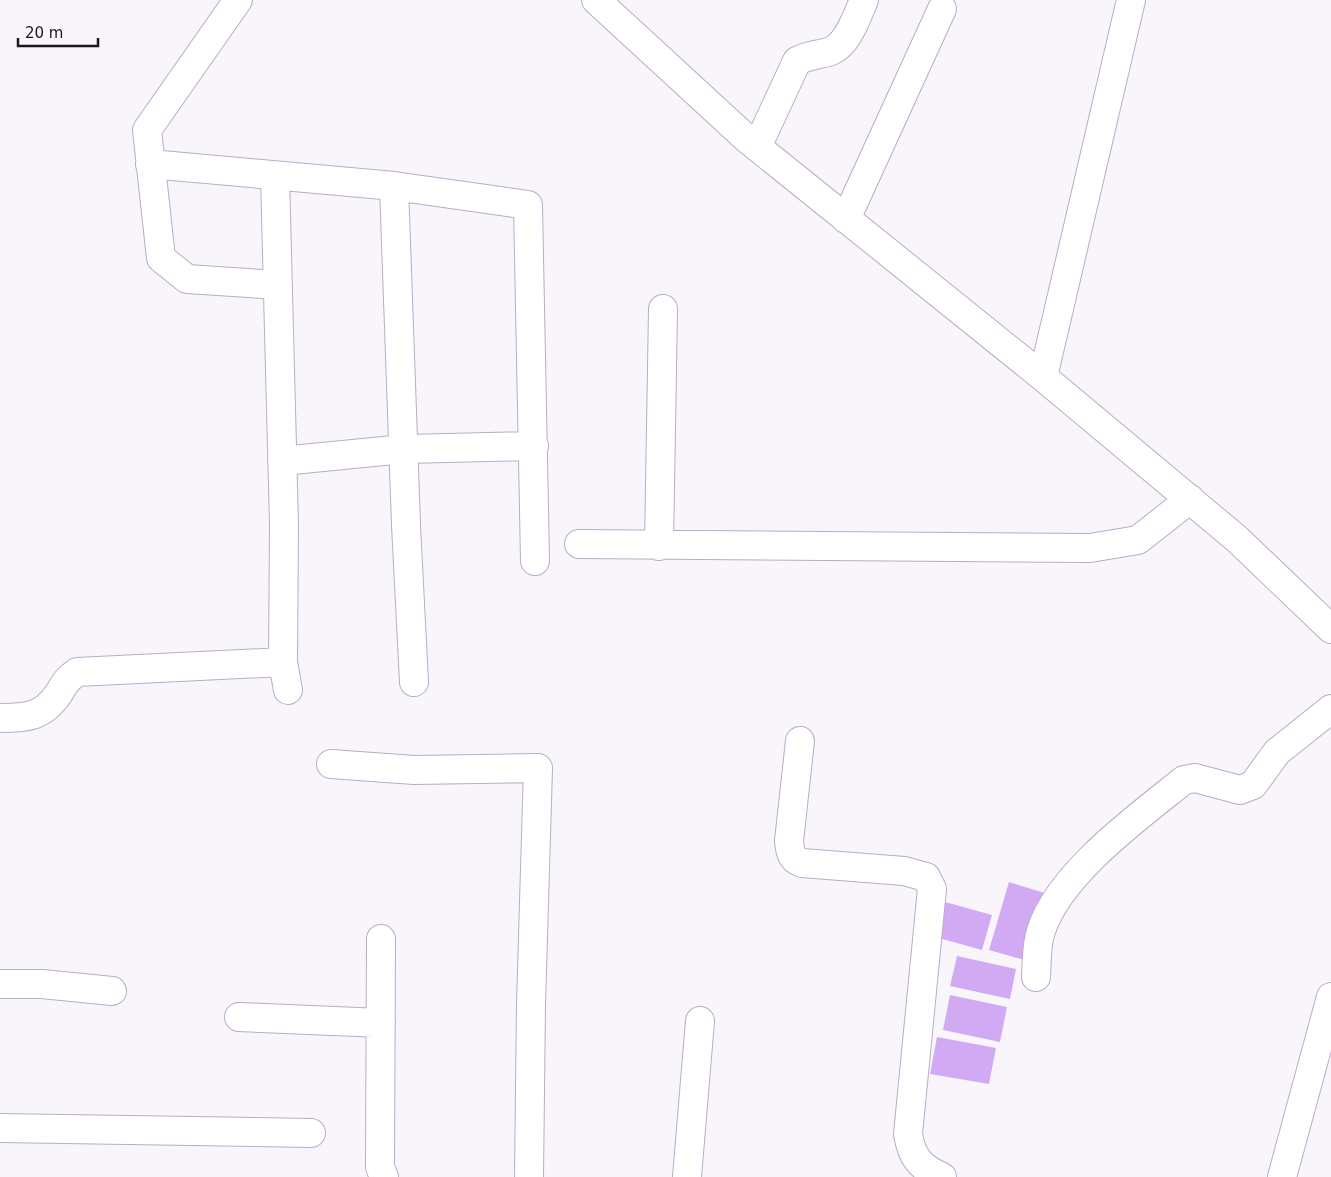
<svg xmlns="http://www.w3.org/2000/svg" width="1331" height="1177" font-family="'DejaVu Sans',sans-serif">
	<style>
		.building { fill: #d2aaf4 }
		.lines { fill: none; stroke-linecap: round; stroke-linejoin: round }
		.minor-casing { stroke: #bbabc7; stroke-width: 30 }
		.minor { stroke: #fff; stroke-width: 28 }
	</style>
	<rect width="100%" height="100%" fill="#f8f5fb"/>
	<path class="building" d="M1009 882 1048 894 1028 961 989 950Z
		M945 902 992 915 982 950 935 937Z
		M957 956 1016 969 1010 999 950 986Z
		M950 995 1007 1007 1000 1042 943 1030Z
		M937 1037 996 1048 989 1084 930 1074Z"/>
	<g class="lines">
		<defs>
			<path id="minor" d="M238 0 147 130 161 258 187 279 278 285
				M596 0 746 138 1043 377 1237 539 1331 629
				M757 147 797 61C808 55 820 55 831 51 848 44 857 16 864 0
				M150 164 394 186 528 205 535 561
				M275 176 284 525 283 662 288 690
				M394 186 406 525 414 682
				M846 219 942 9
				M1043 377 1131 0
				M282 461 404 449 534 446
				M579 544 1090 548 1138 540 1190 499
				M659 546 663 309
				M0 718C27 718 43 717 59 693 65 683 67 679 77 672L283 662
				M800 741 789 841C790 852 791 859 802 863L904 871 926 877 932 889 908 1134C912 1158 920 1167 942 1177
				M331 764 414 770 538 768 531 1004 529 1177
				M381 939 380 1167 384 1177
				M1036 977C1037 963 1036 945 1041 931 1059 874 1138 817 1184 780L1195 778 1240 790 1253 785 1277 752 1331 709
				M0 984H42L112 991
				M239 1017 381 1023
				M0 1128 311 1133
				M687 1177 700 1021
				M1282 1177 1331 997"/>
		</defs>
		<use href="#minor" class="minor-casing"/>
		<use href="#minor" class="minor"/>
	</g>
	<path d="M18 38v8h80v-8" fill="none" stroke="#1c1620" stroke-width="2.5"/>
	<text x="25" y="38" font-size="15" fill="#1c1620" stroke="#f8f5fb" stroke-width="4" paint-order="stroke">20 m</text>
</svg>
